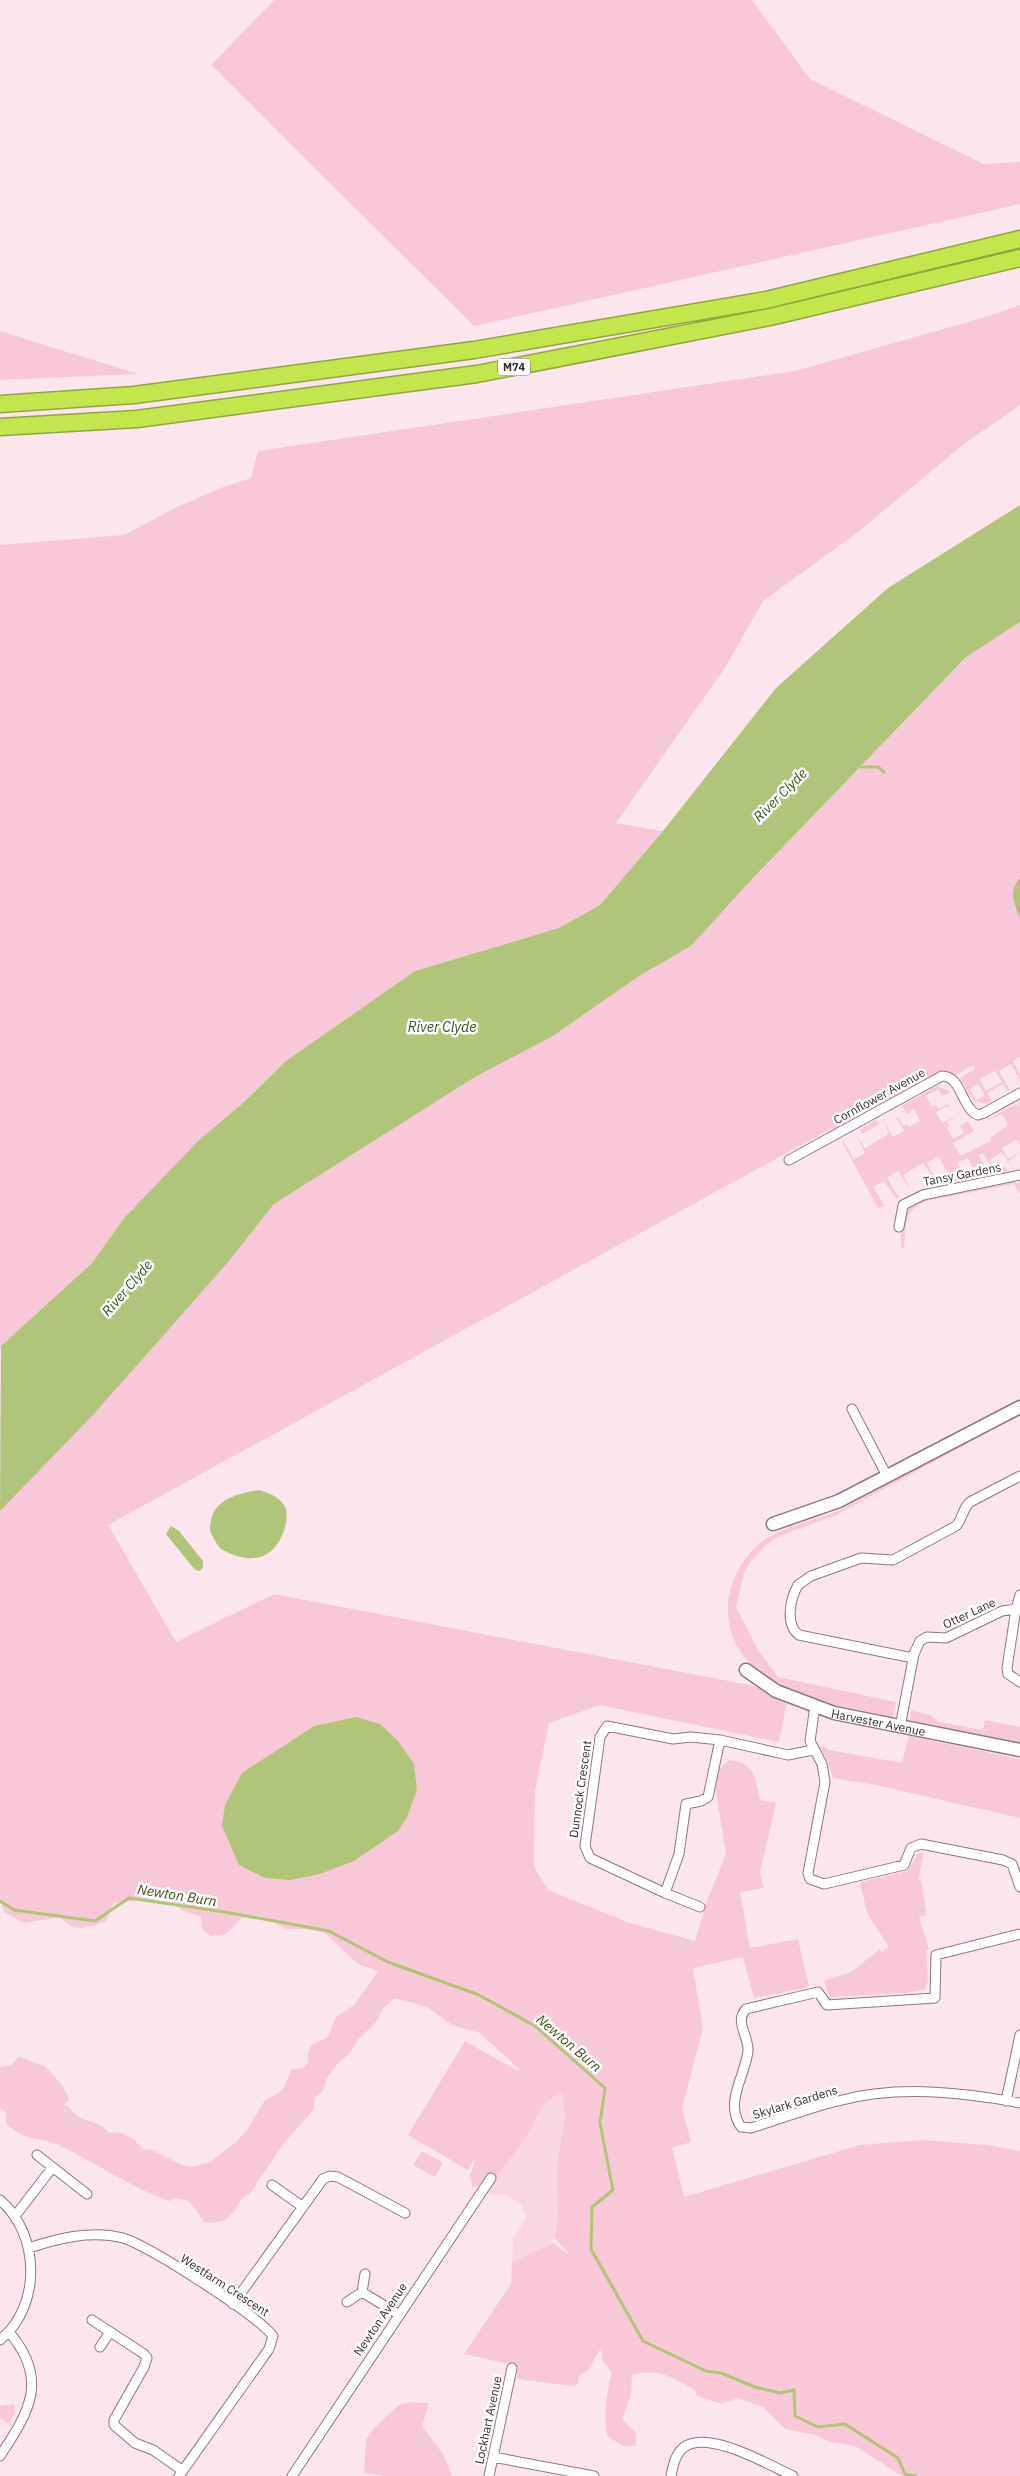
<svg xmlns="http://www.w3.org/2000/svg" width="1020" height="2476" font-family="'IBM Plex Sans',sans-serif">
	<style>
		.built { fill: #f9d7e2 }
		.green { fill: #f7c8d8; fill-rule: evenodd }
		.water { fill: #b0c57a }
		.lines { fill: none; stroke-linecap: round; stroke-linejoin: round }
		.stream { stroke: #b0c57a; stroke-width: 3 }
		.street-casing { stroke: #8e777f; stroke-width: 11 }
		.secondary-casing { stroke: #8e777f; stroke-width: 15 }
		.highway-casing { stroke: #92a542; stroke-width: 19 }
		.street { stroke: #fff; stroke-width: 9 }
		.secondary { stroke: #fff; stroke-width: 12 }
		.highway { stroke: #c3e64c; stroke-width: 16 }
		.labels { text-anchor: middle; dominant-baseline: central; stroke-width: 5; stroke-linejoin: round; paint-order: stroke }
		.shield { fill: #fff; stroke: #726b6d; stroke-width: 1 }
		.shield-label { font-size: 11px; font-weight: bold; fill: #362c2f }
		.street-label { font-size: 12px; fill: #362c2f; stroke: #fff }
		.water-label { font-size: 14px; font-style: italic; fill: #43501a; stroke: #fff }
	</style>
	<rect width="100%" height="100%" fill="#fce6ed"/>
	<path class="built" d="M561 2091 565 2101 563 2132 557 2169 560 2205 553 2243 512 2262 513 2238 526 2219 522 2206 514 2200 504 2195 488 2194 492 2180 497 2178 504 2168 542 2106Z"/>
	<path class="green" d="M274 0H752L810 79 984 164 1020 162V204L474 326 211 65Z
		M1020 305V405L964 444 858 532 763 601 726 666 616 823 663 831 600 905 559 928 415 971 286 1061 243 1103 199 1140 125 1217 92 1263 1 1346 0 1351V545L124 535 177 507 223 487 251 478 258 451 795 371 986 317Z
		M0 331 138 374 0 380Z
		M1020 622V878C1008 890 1014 904 1020 918V1057L1013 1061 1020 1074V1080L1011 1064 999 1071 1010 1090 1008 1092 1003 1084 987 1093 992 1101 986 1104 973 1100 960 1078 975 1069 974 1065 955 1075 942 1070 836 1131 834 1127 108 1525 176 1642 274 1594 755 1686 787 1702 779 1742 600 1705 549 1723 535 1791 534 1867 548 1890 630 1923 695 1941 707 1901 726 1854 715 1785 718 1770 729 1760C756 1763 755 1778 760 1800L776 1803 760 1873 764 1888 740 1892 750 1948 798 1939 809 1987 754 1998 743 1957 693 1968 703 2028 682 2108 691 2142 672 2148 684 2197 860 2145 921 2140 988 2145 1020 2151V2476H902L855 2446 830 2442 815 2435 785 2429 763 2407 737 2398 722 2404 697 2396 695 2390C672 2378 659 2367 632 2375L631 2395 622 2419 636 2433V2446H623L608 2437C602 2419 607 2391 612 2372L603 2362 601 2348 588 2370 578 2377 579 2384 573 2386 517 2379 518 2366 464 2354 511 2284 512 2262 553 2243 571 2256 554 2237C562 2210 555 2194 557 2168 559 2142 570 2117 561 2091L542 2106 530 2130 497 2178 483 2185 472 2187 470 2176 476 2156 468 2170 408 2135 465 2041 518 2071V2068L480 2033 452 2025 427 2007 395 1998 382 2009 377 2021 358 2040 349 2054 337 2064 326 2079 324 2089 315 2098 314 2109 284 2143 251 2192 241 2199 234 2212 225 2220 212 2223 204 2222 189 2201 176 2198 169 2201C129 2187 96 2162 58 2145 37 2136 22 2141 6 2123V2112L0 2108V2067L12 2065 18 2057C28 2058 33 2064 43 2065 53 2075 65 2085 69 2100L63 2105C70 2106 70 2109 75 2114 85 2122 100 2121 109 2133L119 2132 133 2139 143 2149 152 2150 182 2165 192 2167 210 2162 235 2143 248 2129 265 2100 279 2093 284 2087 291 2070 303 2068 308 2063V2052L312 2045 328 2037 336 2017 354 2005 378 1971 358 1964 325 1933 306 1929H286L261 1916 242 1918 226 1934 211 1936 202 1930 201 1917 182 1910 167 1898 114 1903 106 1921C88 1928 74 1933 60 1917L24 1923 4 1912 0 1899V1510L229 1261 274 1204 475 1077 553 1036 639 976 691 946 753 878 965 658ZM995 1071 1002 1082 986 1091 980 1079ZM978 1084 985 1095 976 1100 970 1089Z
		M937 1086 951 1092 942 1096 938 1089 926 1096 932 1107 936 1105 938 1109 956 1100 948 1104 950 1109 947 1106 936 1112 942 1123 963 1113 947 1122 950 1126 947 1128 953 1139 964 1133 960 1126 968 1121 974 1131 953 1143 960 1156 991 1141 990 1138 1008 1125 1002 1114 981 1123 1016 1104 1017 1106 1019 1105V1102L1020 1103V1144L1017 1139 1002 1148 1008 1159 1020 1152 1009 1161 1013 1169 1002 1152 990 1160 997 1171 1005 1166 1007 1171 994 1173 983 1153 979 1155 984 1165 981 1167 985 1175 953 1181 938 1156 927 1163 938 1184 923 1163 903 1175 911 1191 898 1171 887 1178 899 1198 897 1199 884 1181 873 1187 885 1206 878 1208 841 1140 842 1139 854 1159 865 1153 855 1133 865 1148 889 1134 882 1117 893 1137 904 1131 898 1120 893 1121 898 1118 894 1110 903 1126 907 1124 909 1127 920 1121 914 1109 907 1114 902 1106ZM968 1158 974 1170 964 1176 957 1163Z
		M876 1120 879 1124 862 1134 860 1130Z
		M1018 1180H1020V1194L1014 1184 926 1201C902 1211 907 1225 904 1248L902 1249C899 1239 902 1213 911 1205 923 1194 995 1185 1015 1181L1016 1184 1019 1183Z
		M1020 1413V1415L836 1515 782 1535 768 1543 750 1562 744 1573 736 1607 758 1650 778 1677 896 1702 893 1716 890 1718C830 1706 729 1688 728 1610 728 1586 739 1562 757 1546 778 1526 813 1522 840 1510 860 1500 880 1488 900 1477 940 1456 980 1434 1020 1413Z
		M911 1710 930 1715 939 1722 983 1730 985 1720 1020 1727V1743L920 1724 910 1719Z
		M909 1736 1020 1759V1818L876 1785 833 1778 828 1761 818 1744 829 1750 902 1763Z
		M924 1852 918 1880 921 1881 926 1910V1915L919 1917 929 1949 926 1950 928 1982 924 1990 904 1993 832 1997 828 1994 824 1981 851 1972 880 1949 882 1952 889 1947 867 1913 860 1882 907 1871 918 1854Z
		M422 2151 443 2163 435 2177 413 2165Z
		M410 2402 429 2403 422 2426 443 2454 452 2476H384L364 2473 366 2440 373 2429 399 2405Z
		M14 2404 15 2413 9 2424 0 2418V2406Z"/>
	<path class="water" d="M1020 505V622L965 658 753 878 691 946 639 976 553 1036 475 1077 274 1204 229 1261 92 1416 0 1511 1 1346 92 1263 125 1217 199 1140 243 1103 286 1061 415 971 559 928 600 905 663 831 776 688 888 588Z
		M1020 878V918C1014 904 1008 890 1020 878Z
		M259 1490C268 1493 278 1496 284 1505 288 1510 287 1521 285 1527 276 1559 252 1566 223 1550 218 1548 215 1540 212 1535 209 1530 210 1526 211 1521 214 1499 240 1493 259 1490Z
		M171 1526 179 1531 203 1561V1567L200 1571 195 1570 166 1534Z
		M356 1717 380 1724 398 1741 414 1764 417 1790 407 1817 398 1831 354 1861 320 1874 291 1880 265 1878 239 1865 222 1826 225 1805 242 1773 314 1726Z"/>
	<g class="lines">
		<path class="stream" d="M861 767H878L884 772
			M0 1901 14 1910 95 1921 129 1898 225 1912 329 1931 388 1962 479 1995 535 2026 605 2088 600 2123 613 2190 592 2207 591 2249 643 2341 706 2371 721 2373 755 2387 780 2393 794 2390 795 2416 818 2427 845 2424 898 2458 905 2474 916 2476"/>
		<defs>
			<path id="street" d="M789 1160 942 1076C962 1076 961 1108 978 1115L984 1113 1020 1093
				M899 1227 903 1205 923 1195 1020 1175
				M852 1409 887 1476
				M1016 1609 1007 1668 1008 1674 1020 1682
				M913 1658 799 1635C785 1625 790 1599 798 1585L811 1576 861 1558 893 1560 956 1526C963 1519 962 1509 970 1502L1020 1476
				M815 1706 810 1741 822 1764 825 1782 808 1873 810 1879 824 1884 904 1865 911 1848 921 1844 1003 1860 1012 1864 1020 1887
				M900 1727 914 1654 920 1641 927 1637 946 1638 1002 1611 1016 1609 1020 1595
				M720 1740 708 1797 701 1801 686 1804 679 1854 665 1893 590 1858 585 1846 600 1737 607 1726 673 1739 691 1737 720 1740 788 1755 813 1750
				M665 1893 700 1907
				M1020 1934 936 1955 935 1998 827 2005 818 1992 746 2009C734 2022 749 2036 748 2051 745 2077 724 2102 741 2127L751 2128C780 2119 809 2108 838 2101 897 2085 961 2092 1020 2103
				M1006 2101 1020 2035
				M37 2155 87 2194
				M272 2185 303 2207
				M0 2200C40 2234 42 2306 0 2340
				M15 2216 52 2168
				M29 2248C59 2238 91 2230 123 2238 149 2246 257 2315 273 2336L269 2349 179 2476
				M362 2292 365 2274
				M347 2302 362 2292 398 2314
				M233 2304 323 2179 330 2176 338 2177 405 2213
				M92 2320 144 2354 147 2358 144 2367 114 2420V2425L135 2443 153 2450 183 2471
				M100 2347 110 2332
				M0 2456C30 2411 49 2379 9 2332
				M493 2457 594 2476
				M292 2476 491 2178
				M489 2476 512 2368
				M671 2476C673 2466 675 2455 683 2448 706 2428 769 2465 793 2476"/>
			<g id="secondary">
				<path d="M773 1524 839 1501 1020 1407"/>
				<path id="s1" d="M746 1670 776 1691 834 1713 1020 1750"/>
			</g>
			<path id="highway" d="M0 404 134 395 474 350 766 300 1020 239
				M0 427 137 419 477 374 770 317 1020 258"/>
		</defs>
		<use href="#street" class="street-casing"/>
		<use href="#secondary" class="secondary-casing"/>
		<use href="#highway" class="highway-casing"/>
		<use href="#street" class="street"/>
		<use href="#secondary" class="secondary"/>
		<use href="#highway" class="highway"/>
	</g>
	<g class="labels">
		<rect class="shield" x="498" y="358.5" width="32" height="17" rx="4"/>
		<g class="shield-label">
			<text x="514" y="367">M74</text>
		</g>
		<g class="street-label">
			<text transform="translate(879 1096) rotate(-29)">Cornflower Avenue</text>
			<text transform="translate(962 1174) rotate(-11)">Tansy Gardens</text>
			<text transform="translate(969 1613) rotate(-25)">Otter Lane</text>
			<text stroke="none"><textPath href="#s1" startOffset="144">Harvester Avenue</textPath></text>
			<text transform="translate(580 1789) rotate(-82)">Dunnock Crescent</text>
			<text transform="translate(795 2102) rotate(-17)">Skylark Gardens</text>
			<text transform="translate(225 2285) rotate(33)">Westfarm Crescent</text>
			<text transform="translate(380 2319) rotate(-56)">Newton Avenue</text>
			<text transform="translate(488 2420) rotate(-78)">Lockhart Avenue</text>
		</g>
		<g class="water-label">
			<text transform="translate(780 795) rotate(-45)">River Clyde</text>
			<text x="442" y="1027">River Clyde</text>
			<text transform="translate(127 1288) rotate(-49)">River Clyde</text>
			<text transform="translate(177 1895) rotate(9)">Newton Burn</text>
			<text transform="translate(569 2043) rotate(40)">Newton Burn</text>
		</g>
	</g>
</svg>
